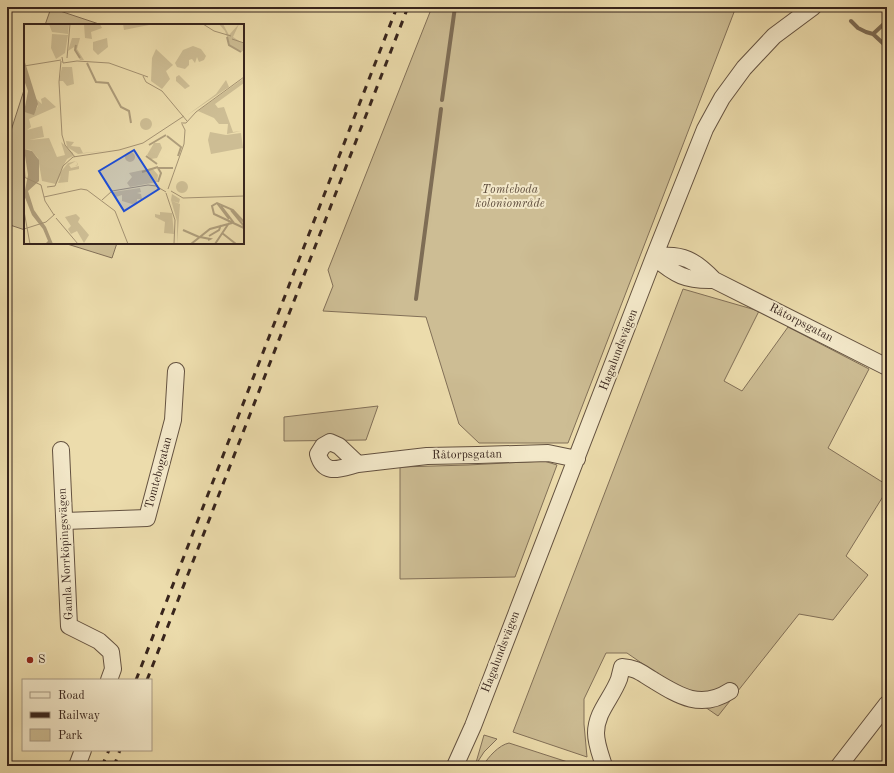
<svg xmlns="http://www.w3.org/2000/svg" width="894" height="773" font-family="'Old Standard TT',serif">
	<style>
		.green { fill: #cdbd94; stroke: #827058 }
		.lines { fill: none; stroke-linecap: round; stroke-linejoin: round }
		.stream { stroke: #7e6d55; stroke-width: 4 }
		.minor-casing { stroke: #645240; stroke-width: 18 }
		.minor { stroke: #f3e8c9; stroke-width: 16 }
		.rail { stroke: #37241c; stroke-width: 3; stroke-dasharray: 7 7; stroke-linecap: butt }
		.poi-dot { fill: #8f2418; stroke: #f3e8c9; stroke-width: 1.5 }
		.labels { text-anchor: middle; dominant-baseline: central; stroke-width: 4; stroke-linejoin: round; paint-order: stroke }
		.park-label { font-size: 12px; font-style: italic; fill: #5c4a3a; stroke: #f3e8c9 }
		.street-label { font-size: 12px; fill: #37241c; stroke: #f3e8c9 }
		.poi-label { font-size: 12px; fill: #37241c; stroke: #f3e8c9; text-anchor: start }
		.inset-river { fill: none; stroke: #ae9d7b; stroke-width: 2 }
		.inset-road { fill: none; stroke: #a49272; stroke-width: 1 }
		.view { fill: #1d4ed8; fill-opacity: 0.15; stroke: #1d4ed8; stroke-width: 2 }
		.inset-edge { fill: none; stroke: #37241c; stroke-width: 2 }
	</style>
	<rect width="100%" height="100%" fill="#ecdcac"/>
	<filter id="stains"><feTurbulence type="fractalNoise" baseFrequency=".005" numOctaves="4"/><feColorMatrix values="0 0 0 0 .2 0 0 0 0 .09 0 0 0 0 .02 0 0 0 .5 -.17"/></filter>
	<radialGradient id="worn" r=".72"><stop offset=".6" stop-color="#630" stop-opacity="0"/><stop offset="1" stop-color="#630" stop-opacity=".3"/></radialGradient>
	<path class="green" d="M432 7H736L568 443H479L459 424 426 317 323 311 333 286 328 270Z
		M51 8 102 25H45Z
		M25 87V230L7 224V143Z
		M64 243H117L112 258Z
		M683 289 759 311 724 381 742 391 788 327 869 369 828 448 887 485V490L846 556 868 575 833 620 799 614 718 716 627 653H606L584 699V724L587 757 513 732Z
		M378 406 366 440 284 441V417Z
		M544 461 557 465 515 577 400 579V467L468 465Z
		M484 735 497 739 484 752 475 766Z
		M509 743 580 766H483C488 757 499 745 509 743Z"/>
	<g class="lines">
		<path class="stream" d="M851 21 858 28 866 32 873 34 887 47
			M873 34 887 21
			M442 100 455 7
			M416 299 441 109"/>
		<defs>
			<path id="minor" d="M654 257C682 252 696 261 714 280L887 367
				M654 257C675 275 686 281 714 280
				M61 450 69 626 99 641 111 652 113 669 109 680
				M358 464C341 468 324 477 318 454L323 446 330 442 339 446 358 464 427 456 478 455 548 453 577 459
				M65 521 147 518 173 420 176 371
				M77 766 83 750
				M455 766 473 726 654 257 705 129 722 98 744 68 774 36 813 7
				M604 766C601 756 596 744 596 733 596 712 612 698 619 679 620 675 621 671 622 667 637 668 641 673 653 680 679 696 701 710 730 691
				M839 766 887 704"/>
		</defs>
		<use href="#minor" class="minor-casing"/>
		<use href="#minor" class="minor"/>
		<path class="rail" d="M136 680 397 7
			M147 680 408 7
			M102 766 109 750
			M114 766 120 750"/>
	</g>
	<circle class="poi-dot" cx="30" cy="660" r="4"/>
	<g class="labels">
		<g class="park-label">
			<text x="510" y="190">Tomteboda<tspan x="510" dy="14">koloniområde</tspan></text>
		</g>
		<g class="street-label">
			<text transform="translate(801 323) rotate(27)">Råtorpsgatan</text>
			<text transform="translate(619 350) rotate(-69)">Hagalundsvägen</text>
			<text transform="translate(467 455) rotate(-1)">Råtorpsgatan</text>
			<text transform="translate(159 473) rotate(-75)">Tomtebogatan</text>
			<text transform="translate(66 554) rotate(-93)">Gamla Norrköpingsvägen</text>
			<text transform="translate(501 652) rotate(-69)">Hagalundsvägen</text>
		</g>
		<g class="poi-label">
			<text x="38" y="660">S</text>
		</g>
	</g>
	<g transform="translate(24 24)">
		<rect width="220" height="220" fill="#ecdcac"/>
		<path d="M25 0H45L44 10 28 8ZM60 0H76L78 4 67 8 68 15 61 14ZM99 0H125V1L100 6ZM195 0H199L205 11 215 0 209 13 220 20V26L217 28 206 21 201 7ZM28 10 44 11 41 29 32 35 27 24ZM48 14H56L53 25 60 36H56L50 23 44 27ZM83 14 84 23 74 31 69 26V18ZM169 22 177 25 182 32 180 36 175 38 173 33 171 39 168 35 165 36V41L161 45 153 43 151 39 159 26ZM132 25 149 41 142 47 146 55 138 65 127 57 128 34ZM38 43H48L50 60 43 62 39 57H35ZM155 51 166 62 161 65 152 57V53ZM220 54V59L191 80 194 84 200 83 209 108 217 107 203 110 204 100H195L190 94 174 87ZM202 56 205 63 162 92 192 70ZM21 73 32 83 5 95 7 103 3 106 18 102 20 113 5 116 25 114 33 133 41 131 37 118 49 129V132L43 135 35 150 44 139 52 137 54 141 51 142 54 140 52 137 45 141 47 144 55 142V145L45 147 44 158 34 159 37 151 32 160 18 157 14 134 7 126 0 125V88L9 90 14 82 11 74 18 80 17 75ZM116 100a6 6 0 1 1 12 0a6 6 0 1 1-12 0ZM186 108 202 111 217 109 219 124 187 130 184 116ZM42 117 50 118 47 122 56 123 59 129 88 126 54 130 43 123ZM130 119H136L138 124 133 134 127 135 123 131ZM101 133a5 5 0 1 1 10 0a5 5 0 1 1-10 0ZM128 144 134 151 133 158 106 163 103 159 108 153 105 149ZM152 163a6 6 0 1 1 12 0a6 6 0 1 1-12 0ZM116 164 117 168 113 169 117 170 118 175H113V179L108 180 98 177V171L92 173 89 168ZM148 170 156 175 155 179 148 177 156 180 153 220V197L147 176ZM136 188 148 189 150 210 140 209 141 198 131 193V190L136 191ZM52 190 56 194 54 198 65 211 60 219 53 207 47 210 44 205 47 202 41 193Z" fill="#cdbd94"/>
		<path d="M0 35 14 80 10 91 0 88 4 67 0 56ZM0 125 8 127 15 136V157L4 167 10 186 22 203 29 220H21L24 217 19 205 8 191 0 171 4 151Z" fill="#ae9d7b"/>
		<path class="inset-river" d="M203 13 205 21 217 28M52 21 51 26 56 34M63 39 72 58 84 59 97 83 105 87 107 99M143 112 157 123 154 132M125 121 142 111M122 132 133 140M134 144H149M118 148 134 143M134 158 137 149 134 144M193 179 205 195M197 182 210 199M207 186 220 202M220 198 209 186 193 179 188 182 190 190 220 204M159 206 175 213M198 209 212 220M185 212 195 206 197 201M176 213 186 215 184 216M167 220 186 205 208 199M191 220 205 199"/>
		<path class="inset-road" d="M179 0 190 7 207 12M208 15 220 19M38 33 39 39 53 37 85 39 124 53M43 34 46 0M37 37 35 58 38 111 41 121 51 133M0 42 37 36M119 52 122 58 138 67 163 97M157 99H162L172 88 220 53M0 140 1 153M0 153 17 161 21 177 30 191M23 163 31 162 39 142 49 133 95 126 119 119 160 92M144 165 160 120 161 106 158 100M147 167 159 174 220 172M142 169 151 196 150 220M20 173 57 165 63 166 91 187 104 220M78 176 88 167 124 161 132 162 142 168M0 187 6 220M32 194 54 220M0 205 22 198 31 190"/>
		<path class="view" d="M110 126 135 165 100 187 75 147Z"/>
		<rect width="220" height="220" class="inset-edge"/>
	</g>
	<rect width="894" height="773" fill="none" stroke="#ecdcac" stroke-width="24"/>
	<rect x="8" y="8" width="878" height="757" fill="none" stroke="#37241c" stroke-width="2"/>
	<rect x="12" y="12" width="870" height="749" fill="none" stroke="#37241c"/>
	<rect x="22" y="679" width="130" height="72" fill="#f3e8c9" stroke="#a89a84"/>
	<rect x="30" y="692" width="20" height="6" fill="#f3e8c9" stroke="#a89a84"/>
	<text x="58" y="699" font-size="12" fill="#37241c">Road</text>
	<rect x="30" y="712" width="20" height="6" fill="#37241c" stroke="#a89a84"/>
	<text x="58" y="719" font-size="12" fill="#37241c">Railway</text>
	<rect x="30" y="729" width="20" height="12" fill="#cdbd94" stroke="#a89a84"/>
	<text x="58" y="739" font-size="12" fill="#37241c">Park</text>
	<rect width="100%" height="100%" filter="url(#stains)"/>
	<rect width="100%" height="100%" fill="url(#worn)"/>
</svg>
